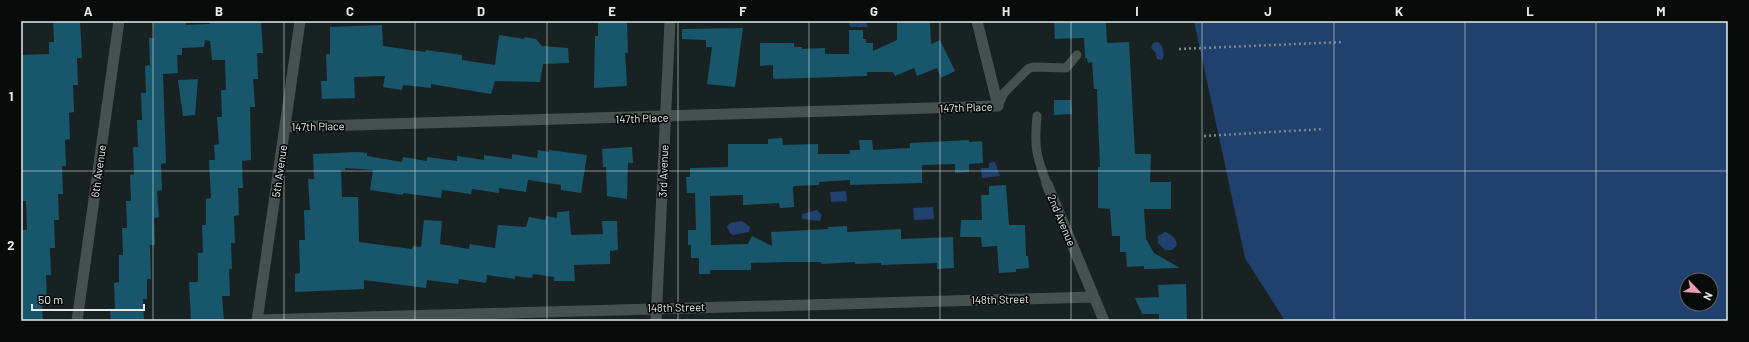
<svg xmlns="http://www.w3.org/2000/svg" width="1749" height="342" font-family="Barlow,sans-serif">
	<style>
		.water { fill: #20406e; fill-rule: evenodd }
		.building { fill: #18566b }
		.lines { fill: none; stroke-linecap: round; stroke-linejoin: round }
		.path { stroke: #7e8585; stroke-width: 2.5; stroke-dasharray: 2 3; stroke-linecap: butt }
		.service { stroke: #46504f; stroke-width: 9 }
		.minor { stroke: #46504f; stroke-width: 11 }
		.grid { fill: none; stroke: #e5ebea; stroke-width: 1; stroke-opacity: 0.55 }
		.labels { text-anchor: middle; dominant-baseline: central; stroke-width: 3.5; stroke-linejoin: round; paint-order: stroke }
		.street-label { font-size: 11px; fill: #e5ebea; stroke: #070b0a }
		.neatline { fill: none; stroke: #e5ebea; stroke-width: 1.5 }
		.grid-label { font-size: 13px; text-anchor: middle; font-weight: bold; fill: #e5ebea }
	</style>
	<rect width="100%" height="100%" fill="#192222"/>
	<path class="water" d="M849 21H866L868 27H850Z
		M1194 21H1728V321H1285L1245 258ZM1687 280H1711V304H1687Z
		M1158 42 1162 46 1164 55 1162 60 1157 59 1155 52 1151 48 1153 43Z
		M995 162 1000 176 982 178 981 168H989V163Z
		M846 191 847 201 831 202 830 192Z
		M933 207 934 219 914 220 913 208Z
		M817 210 822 215 820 221 802 219V214Z
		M742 221 750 227 749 232 733 235 730 233 727 227C731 220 735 223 742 221Z
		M1165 232C1171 234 1176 238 1177 245L1172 250H1165L1158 243V236Z"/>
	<path class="building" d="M53 21H80L82 58H77L78 85H73L74 112 69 113 70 139 65 140 66 166H62L63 194H58L59 220H54L55 248H50L51 275H46L47 302H42L43 321H21V230H27L26 201H21V55L49 54V42H54Z
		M153 21H186V25L210 24V21H261L263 53H257L258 79H253L255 107H250L251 160 242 161 243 188H238L239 215 234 216 235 243H231L232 269H229L230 296H222L224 321H191L189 282H197L198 280V253H203L202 225H206V199L211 198 209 160H215L214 145 219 144 217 117H222L221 90H226L225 60H212L210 41 205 40 204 47 182 48V55H177L178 73 163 74 166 163 161 164 162 190 157 191 159 217 154 218 155 245H150L151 279H147V299H143L144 321H111L110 309H115L114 283 119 282V255H123L122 228H127L126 201H131L130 175 134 174 133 147H138L137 120H142L141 93H146L145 66 150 65 149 38H154Z
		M598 21H627L628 53H625L627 86 594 88 595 36H598Z
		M897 21H930L931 44 940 40 955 71 941 78 937 68 917 76 914 68 895 76 893 72H867V76L775 79 773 78V65L760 66V43H794V47H802V49L825 48V54H849V30H863V39H866V43H873V51L897 40Z
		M1054 21 1106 22 1107 43 1129 42 1135 154H1151L1150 182H1171V209H1144L1146 239 1154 253 1180 268 1144 269V266L1127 267 1126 252H1120V236H1112L1110 209 1098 208V167H1100L1098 119 1097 89H1094L1092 62 1088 63 1087 58H1085L1084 38 1055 39Z
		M382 25 383 46 425 52 426 50 462 55V60L495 65 499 35 524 39 525 37 536 39 542 46 568 48 569 63 543 64 540 82 495 81 491 94 431 84V88L403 85 402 90 383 87 385 76 354 77 355 98 322 99 321 81H327L326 54H330V27Z
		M743 28 735 87 707 84 712 47H706V40L682 39V29Z
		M198 79 195 115 183 116 178 80Z
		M1054 100H1071L1072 114 1054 115Z
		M782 138 783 145 818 144V154H850V150H860L859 140H872L873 150 910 148V143L969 140V142L982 141 983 163 969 164V172L955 173V164L922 165V183L850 185V180L819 182V185L794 186 793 188 794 207 780 208 779 203 743 205V195L710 196 711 245 748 244 752 236 772 246 771 232 828 229V227L847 226V232L901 229V239L953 237 954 268 937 269V263L881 265V263L855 264V262L822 264 820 262H784L751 263V270H710V274H699V258H691V245H688V230H696L695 193H687L686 177H690V168L728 167V144H768V139Z
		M632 147 633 163H628L627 199 607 196 606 167H603L602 149Z
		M538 150 549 152V150L587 155 581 193 561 190V185L528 180 526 192 499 188V193L472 189 471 194 442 190 441 198 403 193V195L370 190 373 170 345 168V170H341L342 197H358L359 242 412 249 413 246 421 247 424 220 442 221 440 244 469 249 470 244 495 248 498 225 526 227 529 217 545 220 546 216 557 218V212L569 211 571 235 603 234 602 221H617L618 250 610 251V264L574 265 575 281H554V277L533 274 532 278 515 276V279L487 275 486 283 459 279 458 284 427 280 426 288 364 280V289L295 292V274L300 273 299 240H305L304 210H310L308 179H314L313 154 358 152 367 153V156L402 162 403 157 427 161V157L457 161V156L484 160V155L512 159V154L537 158Z
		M1006 185 1009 225H1025L1026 256H1028L1029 268 1016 269V272L999 273 997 246 982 247 981 237H960L961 220H982L981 195H989V186Z
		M1186 284 1187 321H1159V314H1142L1135 298 1159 297 1158 285Z"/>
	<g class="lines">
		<path class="path" d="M1179 49 1343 42
			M1204 136 1324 129"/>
		<path class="service" d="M998 106 1004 93 1028 69 1033 67 1066 68 1077 55
			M1037 116C1034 146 1036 156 1047 184"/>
		<path class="minor" d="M285 127 998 106 977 21
			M1047 184 1104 321
			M258 320 1094 297
			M77 321 119 21
			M257 321 300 21
			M656 321 670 21"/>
	</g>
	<path class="grid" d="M153 21V321M284 21V321M415 21V321M547 21V321M678 21V321M809 21V321M940 21V321M1071 21V321M1202 21V321M1334 21V321M1465 21V321M1596 21V321M21 171H1728"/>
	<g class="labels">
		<g class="street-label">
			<text transform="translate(966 107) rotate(-2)">147th Place</text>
			<text transform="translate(642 118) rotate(-2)">147th Place</text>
			<text transform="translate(318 126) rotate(-1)">147th Place</text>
			<text transform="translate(98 171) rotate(-82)">6th Avenue</text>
			<text transform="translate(279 171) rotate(-82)">5th Avenue</text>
			<text transform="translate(663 171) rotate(-88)">3rd Avenue</text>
			<text transform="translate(1062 220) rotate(67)">2nd Avenue</text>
			<text transform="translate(1000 299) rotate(-1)">148th Street</text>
			<text transform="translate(676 307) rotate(-1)">148th Street</text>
		</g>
	</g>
	<rect width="1749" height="342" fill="none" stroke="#070b0a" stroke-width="44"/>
	<g transform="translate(1699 292) rotate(115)"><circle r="19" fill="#070b0a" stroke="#606564"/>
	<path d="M0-3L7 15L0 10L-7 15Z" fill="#ef9ab8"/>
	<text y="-6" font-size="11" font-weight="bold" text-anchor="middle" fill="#e5ebea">N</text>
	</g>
	<path d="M32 304v6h112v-6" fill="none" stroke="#e5ebea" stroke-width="2"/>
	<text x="38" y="304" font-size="12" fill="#e5ebea" stroke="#070b0a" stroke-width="3" paint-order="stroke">50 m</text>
	<rect x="22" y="22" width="1705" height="298" class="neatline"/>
	<g class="grid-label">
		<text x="88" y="16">A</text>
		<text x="219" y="16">B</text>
		<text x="350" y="16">C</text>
		<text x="481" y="16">D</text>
		<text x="612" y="16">E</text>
		<text x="743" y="16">F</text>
		<text x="874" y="16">G</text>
		<text x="1006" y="16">H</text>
		<text x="1137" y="16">I</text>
		<text x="1268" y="16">J</text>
		<text x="1399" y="16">K</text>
		<text x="1530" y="16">L</text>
		<text x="1661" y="16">M</text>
		<text x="11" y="101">1</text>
		<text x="11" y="250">2</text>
	</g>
</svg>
